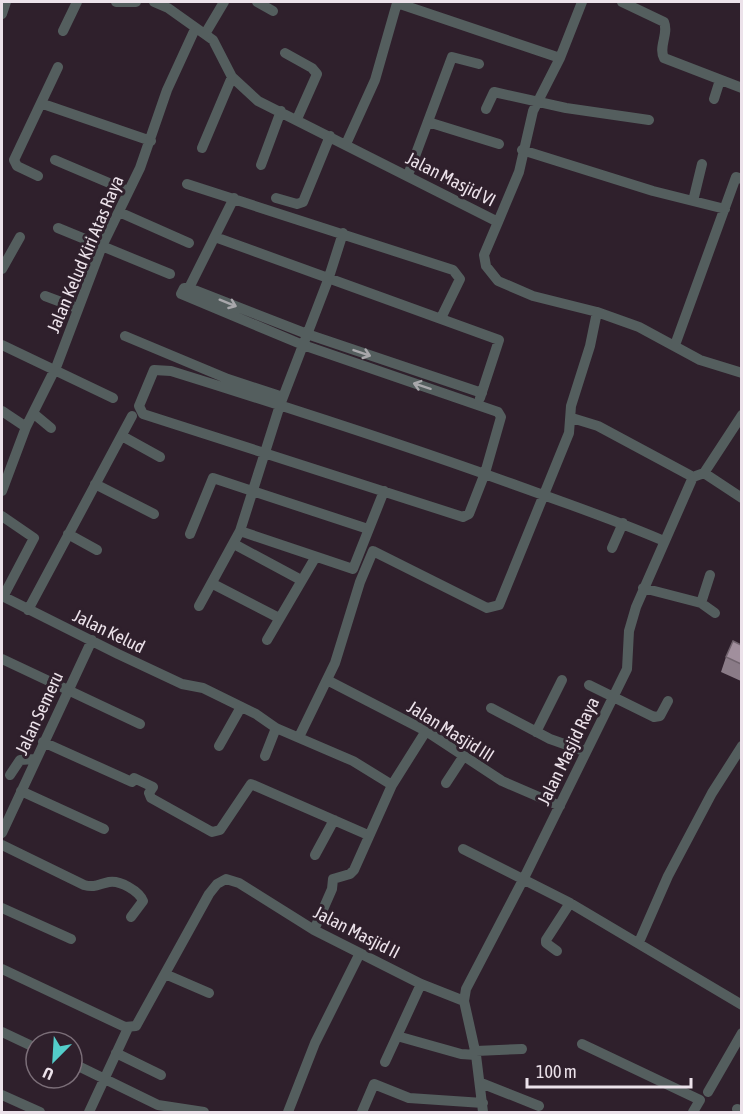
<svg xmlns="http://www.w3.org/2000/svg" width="743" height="1114" font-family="'Asap Condensed',sans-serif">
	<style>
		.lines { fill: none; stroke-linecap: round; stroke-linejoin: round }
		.minor { stroke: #545e5e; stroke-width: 10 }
		.wall { fill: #8a7b87 }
		.building { fill: #a18f9d; stroke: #71646e; stroke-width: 1.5 }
		.oneway { stroke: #a8a7ab }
		.labels { text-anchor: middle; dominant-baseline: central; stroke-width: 6; stroke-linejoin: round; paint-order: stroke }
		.street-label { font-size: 18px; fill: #ece2ea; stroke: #2f202c }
	</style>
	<rect width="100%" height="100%" fill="#2f202c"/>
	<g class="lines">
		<path class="minor" d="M116 2H136
			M154 2 168 8 213 40 232 77 258 101 498 222 484 255 486 266 498 281 533 296 597 312 639 327 700 360 742 373
			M257 2 273 11
			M622 2 664 22C669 34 658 47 664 58L742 88
			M2 14 6 2
			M63 31 77 2
			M205 34 224 2
			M285 53 312 68 317 74 297 119
			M714 99 720 80
			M43 104 151 141
			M486 109 494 92 566 108 649 120
			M428 122 499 144
			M346 144 375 80 397 3 560 58
			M202 148 232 77
			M522 150 653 191 725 209
			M55 160 128 191
			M413 164 482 196
			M261 165 281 111
			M408 175 452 57 479 64
			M38 176 17 166 14 160 58 67
			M187 184 453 270 460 279 441 318
			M276 198 297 204 303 202 330 136
			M693 201 702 164
			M119 212 189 243
			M498 222 519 172 533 111 560 58 582 2
			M58 228 170 274
			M215 237 499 340 480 398
			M2 269 20 237
			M189 288 234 198
			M45 296 77 308
			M125 336 228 379 283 397
			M2 345 113 398
			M675 345 736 177 742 179
			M482 393 307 334 189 288H184L181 294 303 345 498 412 501 417 485 473 469 514 463 517 143 414 139 406 154 370 171 371C284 406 396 442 507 482 560 501 613 519 664 541
			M2 411 26 427
			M33 413 51 428
			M572 418 598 426 693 477
			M122 436 160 457
			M704 473 742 498
			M95 484 154 514
			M2 491 26 427 57 365 102 246 140 168 167 90 195 29
			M2 516 34 538 3 597
			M240 531 353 569 384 491
			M68 534 97 550
			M190 534 213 478 368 529
			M234 544 301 580
			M612 548 623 523
			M213 584 279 618
			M643 588 701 603 715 613
			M2 596 118 654 182 684 203 688 256 714 276 728 353 761 392 785
			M701 603 710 575
			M199 606 240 531 280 405 328 280 343 233
			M28 610 132 416
			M267 640 315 558
			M2 659 140 724
			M327 680 426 731 502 781 560 806
			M589 685 654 717 660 716 668 701
			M491 708 550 739 584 751
			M536 732 562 680
			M299 737 335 663 360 582 373 551 487 608 499 605 569 433 571 406 590 346 597 312
			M43 742 132 782 134 778 153 787 149 793 151 798 212 832 220 830 251 784 368 835
			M219 746 241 707
			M265 756 276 728
			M10 775 20 760 35 759
			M446 783 463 757
			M21 791 104 829
			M2 833 92 640
			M2 845 84 885C95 888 99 884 109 882 120 880 139 891 143 901L131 917
			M463 849 570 903 742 1005
			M315 855 334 820
			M2 908 71 939
			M314 930 332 889 333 879 350 874 354 870 392 785 426 731
			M639 942 668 876 712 793 742 746
			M557 951 546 943V940L570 903
			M2 969 125 1027 136 1026 209 894 217 884 226 879 239 883 314 930 421 984 464 1001
			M165 974 209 993
			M2 1032 36 1048
			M397 1036 461 1054 476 1055
			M582 1044 700 1100 693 1112
			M476 1051 522 1049
			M116 1053 161 1075
			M385 1062 421 984
			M72 1063 158 1105 204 1112
			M481 1083 539 1106
			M708 1092 742 1033
			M2 1095 40 1112
			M737 1109 742 1111
			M89 1112 128 1028
			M288 1112 315 1043 360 953
			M362 1112 374 1084 409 1098 483 1103
			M483 1112 476 1055 464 1001 466 989 524 878 627 669 629 631 636 607 693 477 704 473 742 415"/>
	</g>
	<path class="wall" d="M741 645V681L721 672 726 657Z"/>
	<path class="building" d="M733 641 741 645V664L726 657Z"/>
	<defs><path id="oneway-shaft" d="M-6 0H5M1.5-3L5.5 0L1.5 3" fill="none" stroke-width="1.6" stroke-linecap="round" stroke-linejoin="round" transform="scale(1.5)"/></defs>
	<g class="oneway">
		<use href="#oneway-shaft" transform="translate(228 303) rotate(22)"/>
		<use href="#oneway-shaft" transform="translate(362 353) rotate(19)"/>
		<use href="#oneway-shaft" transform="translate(422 386) rotate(-162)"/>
	</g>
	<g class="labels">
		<g class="street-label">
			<text transform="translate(451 179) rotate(27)">Jalan Masjid VI</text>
			<text transform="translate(85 254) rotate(-67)">Jalan Kelud Kiri Atas Raya</text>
			<text transform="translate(109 631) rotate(26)">Jalan Kelud</text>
			<text transform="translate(39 713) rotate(-65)">Jalan Semeru</text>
			<text transform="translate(451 731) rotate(32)">Jalan Masjid III</text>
			<text transform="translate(568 751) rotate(-64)">Jalan Masjid Raya</text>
			<text transform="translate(357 932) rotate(27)">Jalan Masjid II</text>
		</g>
	</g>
	<rect width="743" height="1114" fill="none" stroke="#ece2ea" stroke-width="6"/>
	<g transform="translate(54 1060) rotate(204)"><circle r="28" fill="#2f202c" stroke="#7b6e78" stroke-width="1.5"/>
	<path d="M0-4.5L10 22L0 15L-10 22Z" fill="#53cdca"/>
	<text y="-9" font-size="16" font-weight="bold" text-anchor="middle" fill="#ece2ea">U</text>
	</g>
	<path d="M527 1078v9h164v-9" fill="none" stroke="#ece2ea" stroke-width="3"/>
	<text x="536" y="1078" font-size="18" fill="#ece2ea" stroke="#2f202c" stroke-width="4.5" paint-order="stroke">100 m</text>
</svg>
